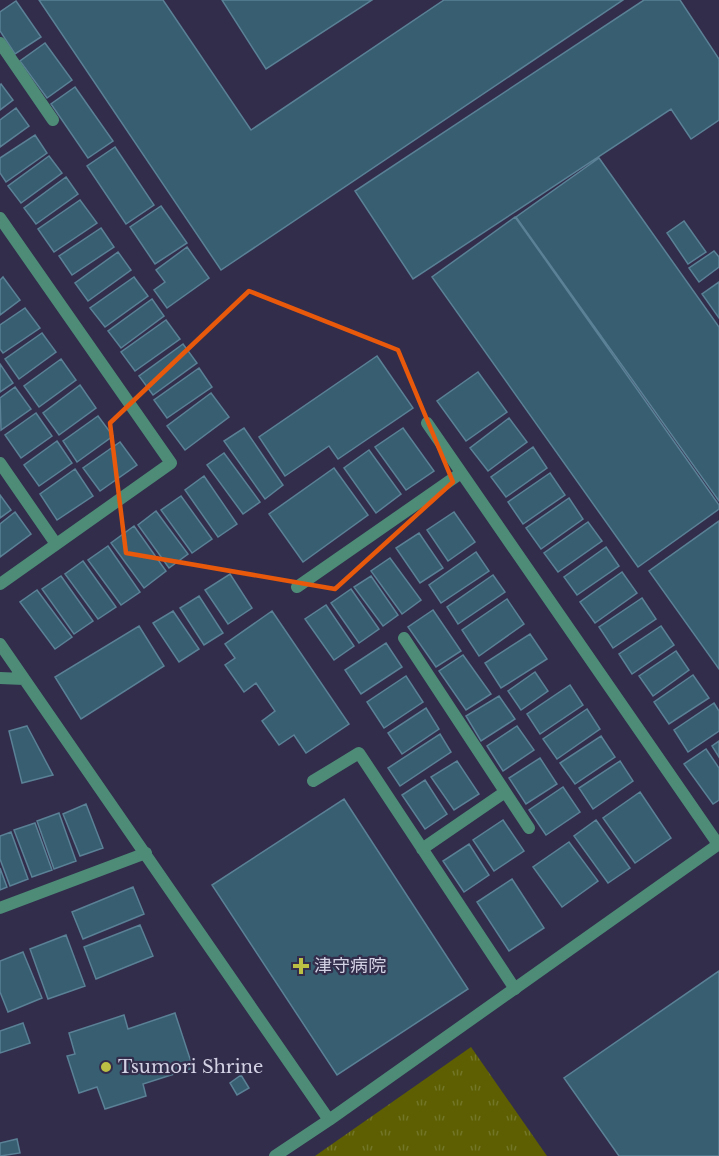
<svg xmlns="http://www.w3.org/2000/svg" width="719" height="1156" font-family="'Libre Baskerville','Noto Sans JP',serif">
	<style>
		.park { fill: url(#park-tufts) }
		.building { fill: #375e71; stroke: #5a8196; stroke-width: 1.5 }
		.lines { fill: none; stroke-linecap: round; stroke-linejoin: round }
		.service { stroke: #4e8c78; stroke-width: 12 }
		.minor { stroke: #4e8c78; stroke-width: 12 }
		.marked { fill: none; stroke: #e8590c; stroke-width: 4.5; stroke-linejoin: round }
		.poi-dot { fill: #bbc044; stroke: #322d4b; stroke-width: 2 }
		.labels { text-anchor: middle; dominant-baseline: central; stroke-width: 4.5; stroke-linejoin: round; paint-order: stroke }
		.poi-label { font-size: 18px; fill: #d3d1e4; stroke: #322d4b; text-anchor: start }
	</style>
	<defs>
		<pattern id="park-tufts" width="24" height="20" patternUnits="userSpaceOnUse" patternTransform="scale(1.5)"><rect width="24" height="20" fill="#5d5f02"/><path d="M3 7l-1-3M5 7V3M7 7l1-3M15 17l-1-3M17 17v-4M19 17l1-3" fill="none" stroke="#737527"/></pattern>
	</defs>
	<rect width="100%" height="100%" fill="#322d4b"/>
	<path class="park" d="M471 1047 547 1156H315Z"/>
	<path class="building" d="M39 0H163L251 130 444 0H623L221 270Z
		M222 0H372L266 69Z
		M644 0H680L719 59V120L691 139 671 109 413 279 355 191Z
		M16 1 41 37 15 54 0 31V12Z
		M45 43 72 80 47 98 20 61Z
		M1 84 13 100 0 110V85Z
		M75 87 113 141 88 158 51 104Z
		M16 108 29 126 0 147V120Z
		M35 135 47 153 6 182 0 173V158Z
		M115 147 154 205 126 224 87 166Z
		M49 156 62 173 21 203 8 186Z
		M599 158 719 327V501L516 217Z
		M66 177 78 194 36 224 24 208Z
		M80 200 97 223 54 252 38 229Z
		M161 206 187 243 155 264 130 227Z
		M515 217 719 505V509L638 567 432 277Z
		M684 221 706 252 688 264 667 233Z
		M101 228 114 247 72 275 59 256Z
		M187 247 209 278 167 308 154 290 165 282 156 270Z
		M714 251 719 257V267L699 282 689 268Z
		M118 252 131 270 88 301 75 283Z
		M3 277 20 300 0 315V280Z
		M134 277 148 296 105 327 90 308Z
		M719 282V318L702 294Z
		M152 299 164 316 121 348 108 331Z
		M25 308 40 328 3 353 0 349V325Z
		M166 320 180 339 135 371 121 352Z
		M42 333 56 352 19 379 5 359Z
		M183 344 197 363 153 395 139 376Z
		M377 356 413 408 338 459 329 446 285 476 259 437Z
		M61 359 76 380 39 407 24 386Z
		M0 364 13 383 0 392Z
		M199 368 212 387 167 418 154 400Z
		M478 372 507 412 466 441 437 401Z
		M80 385 96 408 59 435 43 413Z
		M15 387 31 409 1 430 0 398Z
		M211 393 229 417 185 450 167 426Z
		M36 413 52 436 21 458 5 435Z
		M98 416 113 436 77 462 63 441Z
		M509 418 527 442 488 471 470 448Z
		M244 428 283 485 265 499 224 441Z
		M403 428 434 471 406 490 375 447Z
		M57 441 72 463 39 486 24 465Z
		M120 442 137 465 100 491 83 468Z
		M533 447 547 468 506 497 491 477Z
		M369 450 401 494 376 513 344 468Z
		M224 453 260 502 243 514 207 465Z
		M334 468 368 515 303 562 269 514Z
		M75 469 93 496 57 520 40 494Z
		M550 473 565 495 523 524 508 502Z
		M204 476 237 524 218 537 185 490Z
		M0 495 11 510 0 518Z
		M181 496 212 539 192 553 161 510Z
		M569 498 583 519 541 549 526 528Z
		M156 511 188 554 169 568 138 525Z
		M15 512 31 534 0 557V524Z
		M454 512 475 542 448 561 427 530Z
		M719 521V669L649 571Z
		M588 522 602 541 558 572 544 553Z
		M134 526 166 571 144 588 111 543Z
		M419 533 443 568 420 583 396 548Z
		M108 546 140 592 121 605 88 560Z
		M606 547 619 566 577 595 564 577Z
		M476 552 489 571 441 603 429 585Z
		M390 558 421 600 402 614 371 571Z
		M83 561 116 607 98 619 65 574Z
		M622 572 637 593 595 623 580 602Z
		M230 574 252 608 228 624 205 590Z
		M493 575 505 592 458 624 447 607Z
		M61 576 93 621 74 634 42 589Z
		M371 576 398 615 383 626 354 587Z
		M351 589 379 629 359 643 331 603Z
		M37 590 72 637 55 649 20 602Z
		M199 596 223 633 204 645 180 608Z
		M642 598 656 619 613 648 599 627Z
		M507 599 524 624 479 656 462 630Z
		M326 605 354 646 334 660 305 619Z
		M433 610 461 651 436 667 408 627Z
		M173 611 199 649 179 662 153 623Z
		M272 611 349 724 306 753 294 735 279 745 262 721 275 711 256 683 244 692 225 665 235 658 225 644Z
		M139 626 164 666 81 719 55 677Z
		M661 626 674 645 632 674 619 654Z
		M530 634 547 659 501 688 485 663Z
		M386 643 402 667 361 694 345 670Z
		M676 651 689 670 653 696 639 676Z
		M463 655 491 694 466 710 439 671Z
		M535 672 548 691 521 710 508 691Z
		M693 675 709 698 669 724 654 702Z
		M406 676 423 702 384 728 367 702Z
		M570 685 583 705 540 734 527 714Z
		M499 696 515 719 481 741 466 716Z
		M714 703 719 711V731L688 752 674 730Z
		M426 708 439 729 402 754 388 733Z
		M587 709 600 729 557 759 543 739Z
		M27 726 53 775 22 783 9 731Z
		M517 726 534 750 503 771 487 746Z
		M440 734 451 752 400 786 388 768Z
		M601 736 615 757 575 784 560 763Z
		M719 741V757L712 746Z
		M706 749 719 768V800L713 804 684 764Z
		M540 758 557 784 526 804 509 778Z
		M457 761 479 794 454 810 431 777Z
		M620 761 633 781 593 809 579 788Z
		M425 780 447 814 425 829 402 795Z
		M563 787 580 812 546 835 529 810Z
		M640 792 671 838 635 863 603 818Z
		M344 799 468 989 337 1075 212 885Z
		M86 804 103 848 80 856 63 814Z
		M59 813 76 861 54 869 37 821Z
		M503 820 524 851 494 871 473 840Z
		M596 820 630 868 608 883 574 836Z
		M35 823 52 870 32 877 14 830Z
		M11 832 28 879 10 886 0 859V836Z
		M569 842 598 881 562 907 533 867Z
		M469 844 489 875 464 892 443 861Z
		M0 868 7 887 0 890Z
		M512 879 544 928 509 951 477 902Z
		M133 887 144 914 83 939 72 912Z
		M140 925 153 956 96 979 84 947Z
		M66 935 85 986 48 999 30 949Z
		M23 952 42 998 8 1012 0 992V961Z
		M719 971V1156H619L564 1078Z
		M175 1013 193 1068 143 1084 146 1096 105 1109 97 1087 79 1093 67 1056 75 1054 69 1033 124 1015 128 1029Z
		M23 1023 30 1043 0 1053V1031Z
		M241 1075 249 1088 237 1095 230 1083Z
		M17 1139 20 1153 0 1156V1143Z"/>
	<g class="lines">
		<path class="service" d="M0 43 53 120
			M427 423 718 844
			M0 463 56 544
			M297 587 461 473
			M404 638 529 828
			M313 781 359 753 515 989
			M422 849 505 792
			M0 908 146 853"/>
		<path class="minor" d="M0 218 171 463 0 584
			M0 644 329 1120
			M0 678 24 679
			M275 1156 329 1120 719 844"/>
	</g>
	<path class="marked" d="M249 291 398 350 453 482 335 589 126 553 110 423Z"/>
	<g class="poi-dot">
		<path d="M298 957h6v6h6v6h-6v6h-6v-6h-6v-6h6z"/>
		<circle cx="106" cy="1067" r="6"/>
	</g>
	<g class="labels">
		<g class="poi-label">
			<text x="314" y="966">津守病院</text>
			<text x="118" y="1067">Tsumori Shrine</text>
		</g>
	</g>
</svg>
